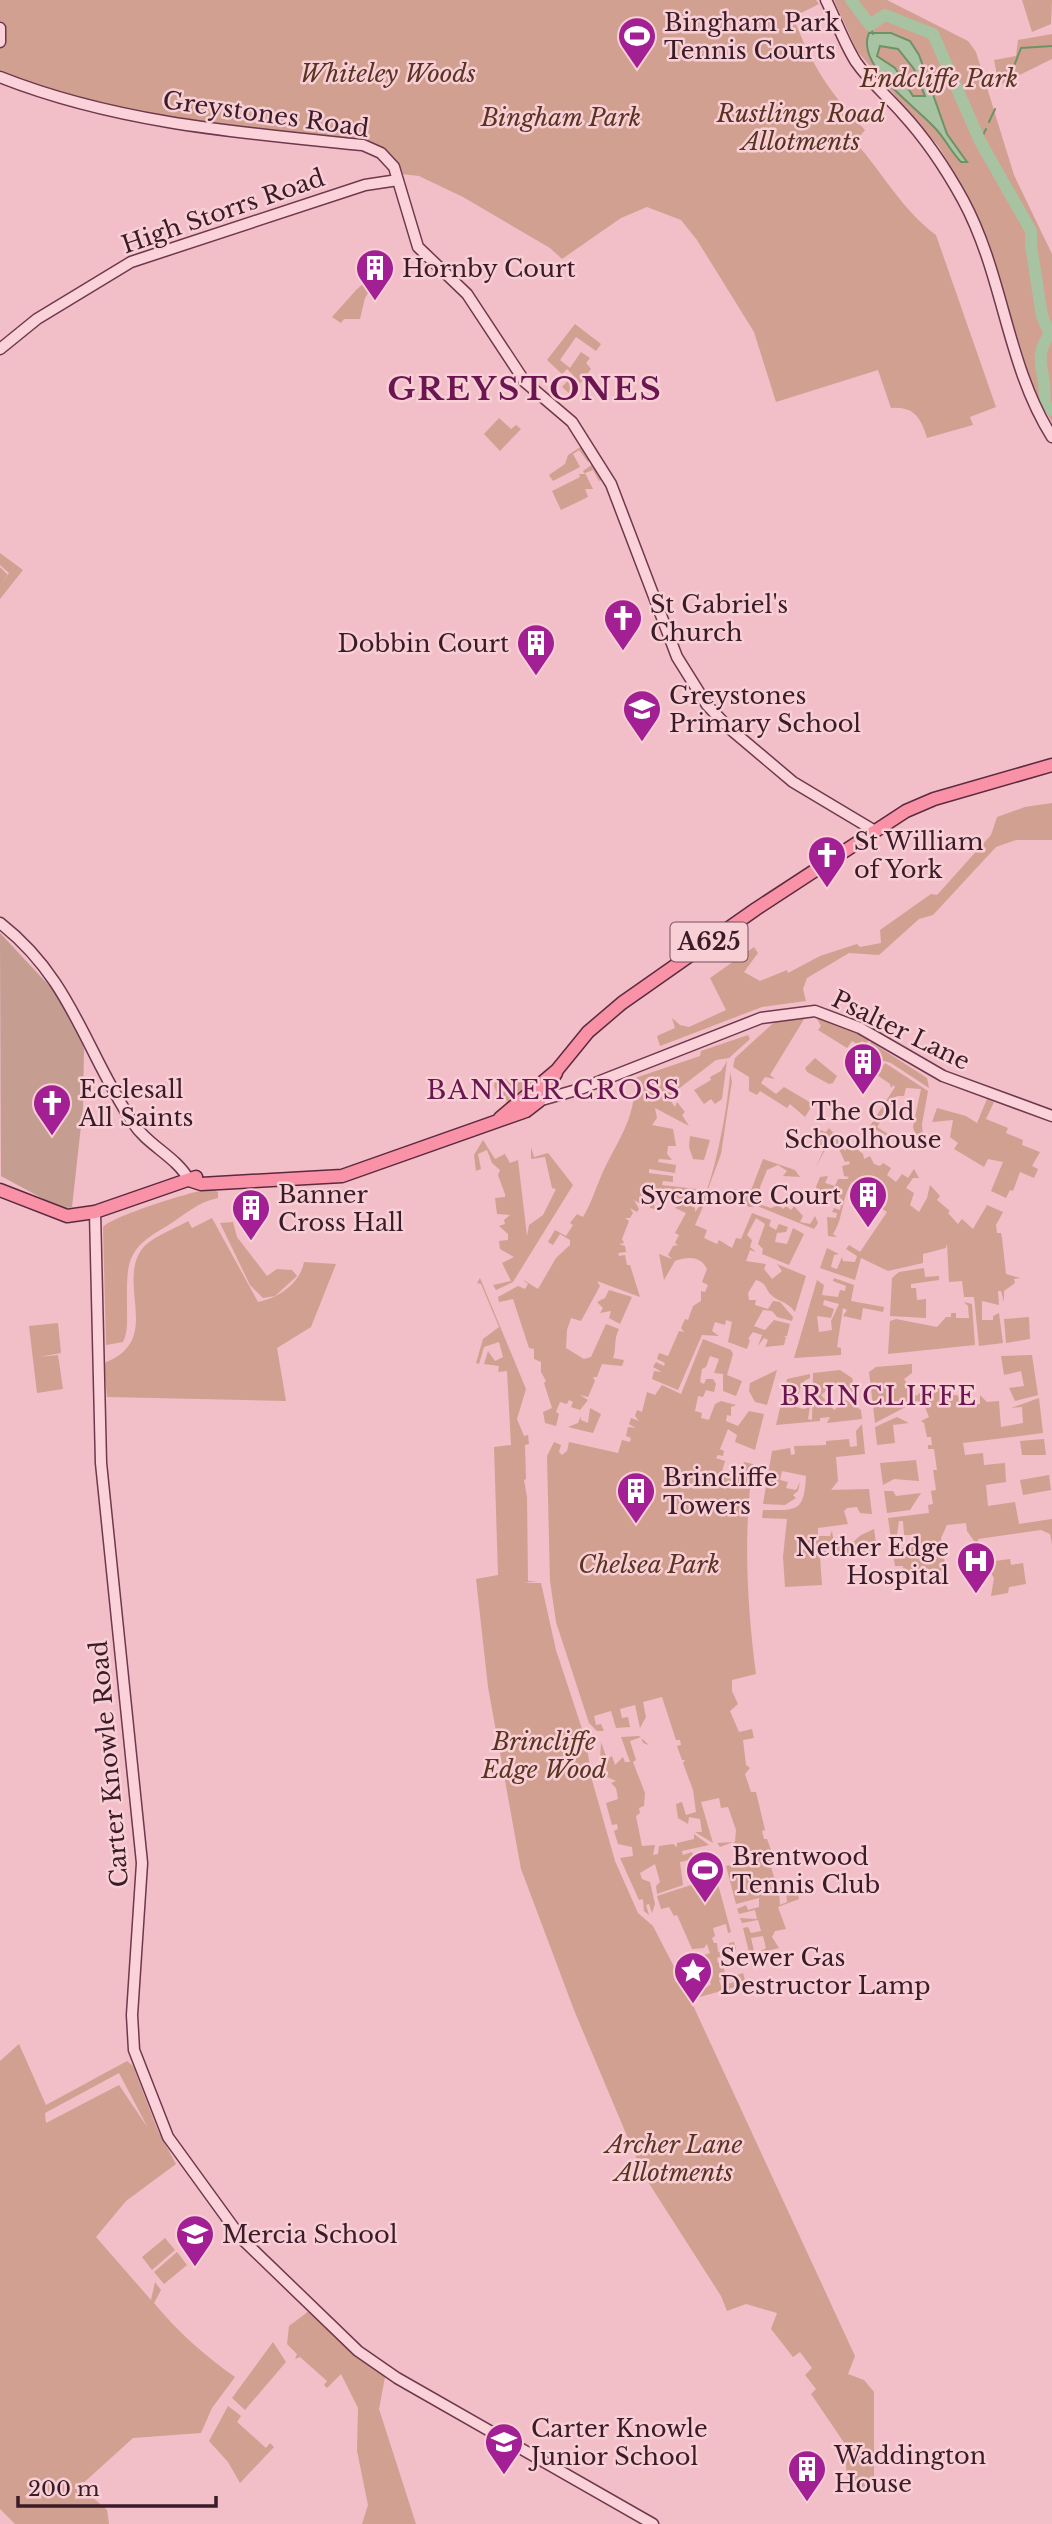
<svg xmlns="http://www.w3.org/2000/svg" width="1052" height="2524" font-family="'Libre Baskerville',serif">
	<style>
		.green { fill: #d1a091; fill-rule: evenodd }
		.cemetery { fill: #c59d91 }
		.water { fill: #a8c3a2; stroke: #6e9268; stroke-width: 2; fill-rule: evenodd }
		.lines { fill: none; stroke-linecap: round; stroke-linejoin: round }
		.stream { stroke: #6e9268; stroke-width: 2 }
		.river { stroke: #a8c3a2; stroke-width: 12 }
		.secondary-casing { stroke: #6e384d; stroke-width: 13 }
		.primary-casing { stroke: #5a2a3e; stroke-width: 15 }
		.secondary { stroke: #fcd2da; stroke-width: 10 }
		.primary { stroke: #fa92a7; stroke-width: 12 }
		.labels { text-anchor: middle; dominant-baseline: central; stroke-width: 5; stroke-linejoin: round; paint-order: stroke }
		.shield { fill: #f9cfd6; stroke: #73515c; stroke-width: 2 }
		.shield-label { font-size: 23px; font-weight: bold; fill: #3a1b28 }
		.poi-label { font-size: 24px; fill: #3a1b28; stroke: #f9cfd6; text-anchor: start }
		.park-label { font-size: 24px; font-style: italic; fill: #593420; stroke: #f9cfd6 }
		.street-label { font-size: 24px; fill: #3a1b28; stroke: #f9cfd6 }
		.neighbourhood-label { font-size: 26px; letter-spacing: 2px; fill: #6b1650; stroke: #f9cfd6 }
		.district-label { font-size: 32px; font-weight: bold; letter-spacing: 2px; fill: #6b1650; stroke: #f9cfd6 }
	</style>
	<rect width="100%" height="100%" fill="#f2bec8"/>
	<path class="green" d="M0 0H816L819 4 793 17C813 67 828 91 865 130L855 142C883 173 902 210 936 235L996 407 970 417 973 425 927 438C921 417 913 406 891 408L878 370 776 402 754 332 697 240 681 220 647 207 621 218 562 259 550 248 463 197 419 176 401 174 357 140 161 117 48 90 0 73V48L6 41 0 21Z
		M834 0H887L968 41 976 52 1014 175 1052 254V422L1033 389 988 240 968 196 939 147 857 51Z
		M1022 0H1052L1051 24 1032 32Z
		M1052 34V59L999 85 994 60 1016 56 1018 40Z
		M381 269 387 285 374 283 365 298 360 319H344L341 323 332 317 357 289Z
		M575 324 601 344 596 351 576 337 560 360 570 368 581 352 590 358 586 363 591 369 571 395 562 387 573 375 567 369 562 374 547 360Z
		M499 418 511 429 516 425 521 429 500 451 484 434Z
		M582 446 591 458 588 462 579 450 573 454 580 467 553 481 549 475 565 464 568 455Z
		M593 464 603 479 599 481 593 470 585 473 593 489H585L588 497 561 510 552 491 580 477 579 474H585L583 471Z
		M0 553 23 570 0 599V567L8 575 1 584 9 573 0 565Z
		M1052 803V840H1016L996 847 933 915 919 919 879 955 849 953 807 978 803 989 806 1001 762 1007 660 1046 657 1036 675 1028 672 1018 680 1025 689 1027 726 1010 710 978 754 947 758 953 744 972 760 981 787 970 788 973 820 956 857 944 860 947 881 943 880 930 931 894 937 895 991 835 997 817 1025 807Z
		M806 1016 770 1075 775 1079 765 1077 761 1083 776 1094 784 1087 813 1104 805 1117 790 1104 787 1108 760 1091 757 1095 749 1091V1077L733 1067 735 1058 780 1017Z
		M816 1017 842 1024 841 1027 846 1026 869 1040 860 1056 865 1043 862 1041 859 1045 852 1041 847 1048 818 1030 821 1026Z
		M748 1035 750 1039 729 1058 716 1060 668 1097 675 1107 677 1102 685 1112 682 1115 689 1126 655 1108 657 1118 652 1125 673 1129 676 1146H668L667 1154 672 1160 659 1159 658 1162 676 1165 675 1173 649 1169V1173L673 1176V1182L663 1181 662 1185 697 1189 682 1200 668 1192 663 1194 650 1189 655 1209 650 1208 651 1197 647 1195 641 1204 634 1200 639 1209 637 1212 630 1208 633 1213 630 1218H625L629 1221 622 1239 624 1243 619 1244 625 1246 626 1252 618 1253 619 1256 625 1255 627 1265H630L640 1297 597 1281 600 1286 581 1321 571 1318 567 1330 566 1348 584 1359 591 1357 606 1324 619 1329C613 1341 617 1347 613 1358L624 1360 622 1366 602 1364 597 1377H593L595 1381 588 1397 580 1395 588 1400 580 1410 571 1407 573 1402 569 1400 567 1404 560 1402 556 1412 559 1414 556 1426 545 1423 543 1412 552 1408 544 1383 546 1381 541 1372V1362L534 1359V1349L529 1348 513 1299 499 1302 498 1297 518 1286 525 1289 528 1284 522 1279 538 1289 556 1258 570 1245V1240L560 1234 553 1245 548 1242 555 1230 566 1236 573 1225 570 1223 577 1214 583 1217C591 1204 595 1190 602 1174 618 1139 636 1119 635 1078L700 1056 701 1051Z
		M871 1042 927 1078 929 1088 891 1063 864 1055Z
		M815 1058 837 1076 833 1083 829 1084 807 1072 805 1068Z
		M727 1061 722 1099 715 1104 711 1099 704 1104 694 1090 711 1080 710 1077 721 1071Z
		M885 1063 928 1091 922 1124 924 1150 921 1151 913 1127 921 1089 906 1088 904 1096H897L877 1127 888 1134 887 1136 870 1126 895 1087 893 1085 891 1088 890 1084 877 1075Z
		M730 1072 732 1081 721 1154 708 1189 739 1199 742 1191 750 1193 763 1159 795 1170 800 1177 783 1176 787 1171 778 1165 767 1170 760 1187 762 1205 771 1208 779 1205 783 1209 786 1206 791 1210 794 1206 803 1216 800 1222 810 1224 815 1216 818 1223 814 1229 757 1206 750 1207 709 1193 695 1225 707 1230 704 1238 717 1244 719 1240 732 1248 736 1238 741 1239 752 1213 771 1220 769 1226 776 1230 779 1224 788 1227 786 1232 777 1233 775 1242 787 1244 793 1228 804 1234 789 1265 762 1254 763 1249 758 1244 765 1224 756 1218 747 1235 752 1240 750 1247 756 1252 750 1250 746 1261 766 1264 764 1269 772 1279 782 1271 777 1264 806 1276 795 1312C788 1303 784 1303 775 1298 764 1291 769 1284 756 1280L748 1293 749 1300H756L755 1305 768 1309 773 1301 780 1302 793 1317 792 1321 777 1317 772 1311 763 1310 754 1326 765 1330 774 1320 790 1324 787 1336H783L786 1337 784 1345 765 1347 768 1340 764 1338 758 1346 762 1335 753 1332 748 1339 750 1340 747 1349 728 1342 732 1322 726 1320 725 1325 715 1322 712 1331 719 1336 702 1335 678 1390 652 1379 654 1371 662 1372 653 1367 656 1362 664 1366 665 1363 657 1359 659 1353 668 1356 679 1331 684 1332 681 1328 685 1319 688 1320 693 1306 701 1301V1291L705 1292 708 1285 702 1282 707 1269C701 1256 688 1256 675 1261L664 1280 659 1254 672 1259 668 1255 673 1246 678 1245 675 1243 679 1235 675 1233 686 1213 675 1208 684 1201 695 1208V1212C713 1195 729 1100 730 1072Z
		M505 1078 511 1084 519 1078 527 1090 504 1107 507 1101 504 1096 498 1095 494 1086 495 1082Z
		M987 1099 994 1102 986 1119 1008 1128 1006 1133 1023 1140 1022 1145 1040 1152 1032 1166 1038 1169 1034 1178 1020 1172 1013 1191 1010 1190 1006 1198 991 1191 1003 1162 988 1159 984 1167 954 1149 958 1143 950 1137 953 1120 932 1122 937 1108 966 1116 977 1123Z
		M829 1128 839 1140 842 1136 849 1140 843 1149 845 1151 850 1144 863 1154 864 1159 870 1156 874 1164 880 1166 883 1163 891 1168 887 1175 896 1182 902 1174 908 1178 914 1169 919 1178H913L906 1188 914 1193 910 1205 919 1212 927 1198 930 1185 940 1196 937 1200 950 1211 948 1213 958 1224 962 1219 973 1229 987 1205 1003 1212 996 1225 997 1233H1001L1002 1238 1006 1274 1020 1278 1014 1279 1015 1283 1004 1291V1302L1001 1291H998L999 1305 982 1301V1320H993V1316L999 1313 1003 1343 979 1346 974 1297H964L962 1281 949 1282 947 1243 946 1248 923 1254V1263L888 1271 861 1258 855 1280 820 1268 827 1248 839 1254 834 1255 831 1267 837 1269 842 1257 843 1261 855 1262 857 1256 846 1249 849 1245 860 1252 887 1212 857 1192 860 1187 852 1182C841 1198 844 1218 833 1234L837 1237 828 1236 827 1217 836 1218 837 1213 832 1212 834 1208 840 1210 842 1200 837 1194 835 1197 823 1192 818 1196 816 1187 820 1177 828 1176 825 1183 835 1186 838 1179H847L849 1177 844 1176 842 1166 850 1164 849 1161 845 1162 838 1147 827 1146 816 1167 824 1149 814 1145 820 1130 826 1132Z
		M690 1136 710 1140 704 1160 693 1159 689 1147Z
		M483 1140 495 1159 505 1154 510 1163 518 1160 527 1236 529 1225 543 1215 556 1189 552 1188 545 1157 531 1159V1147L534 1157 548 1153 573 1185 513 1282 496 1290 493 1285 511 1281 502 1263 514 1257 500 1249 499 1241 508 1240V1234L499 1226 505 1224 504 1220 510 1215 497 1214 495 1198 505 1197V1194L498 1175 500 1170 492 1163 487 1150 478 1154 481 1169 476 1171 474 1155Z
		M211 1189 218 1192V1198C197 1202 185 1215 167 1226 124 1250 127 1263 127 1310 127 1322 128 1331 123 1342L106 1345 103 1227C113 1216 195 1190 211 1189Z
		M212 1218 258 1302C278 1298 300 1284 304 1262L336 1264 311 1327 277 1348 286 1401 107 1397 104 1363C164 1341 116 1285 142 1249 151 1237 175 1229 188 1221L192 1228Z
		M233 1222 237 1237 267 1276 277 1269 292 1270 297 1276 275 1296 263 1298 250 1285 220 1223Z
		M924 1268 925 1277 939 1276V1280L911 1284V1288H916L917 1300 926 1299V1318L890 1316 892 1278 899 1272Z
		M480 1278 526 1389 517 1419 524 1436 528 1435 529 1444 525 1445 526 1479 524 1480 527 1497 528 1581H537L524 1583H541L556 1650 586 1741 592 1780 615 1861 638 1913 653 1926 685 1988 855 2356 848 2374 864 2380 874 2392V2487L847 2486 845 2444 811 2394 816 2389 805 2375 812 2368 800 2352 793 2357 771 2329 777 2313 746 2304 727 2311 721 2296 643 2174 574 2010 521 1869 488 1687 476 1579 498 1575 494 1447 511 1445 507 1371 498 1372 499 1366 484 1364 488 1351 495 1361 503 1357 499 1342 484 1347 479 1364 476 1363 483 1339 499 1327 481 1284 477 1283Z
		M834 1278 854 1285 851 1301 884 1307 883 1312 863 1308 861 1320 843 1316 847 1310 843 1308 837 1347 841 1348V1355L794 1358 817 1280 824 1285 822 1295 838 1297 840 1290 845 1291 846 1286 833 1281ZM824 1300 839 1304 831 1321 832 1330 819 1332 817 1316 831 1318 834 1309 823 1305Z
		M609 1290 632 1297 620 1324 609 1318 611 1311 600 1313 603 1308 597 1302 605 1298Z
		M964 1302 972 1304 975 1345 888 1354 890 1321 896 1319 937 1327 946 1317H951V1313H956V1318H969L968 1306Z
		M1029 1317 1030 1339 1006 1343 1004 1319Z
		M58 1323 61 1353 39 1357 58 1355 63 1389 37 1393 29 1326Z
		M703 1339 731 1350 733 1354 727 1375 742 1381 736 1396 723 1391V1374L714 1373 719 1359 710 1356 706 1367 702 1369 700 1382 704 1384 706 1379H713L716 1384 714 1392 706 1390 703 1397 698 1396 695 1411 702 1413 701 1418 709 1420 715 1404 721 1401 736 1405 731 1407V1416L727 1415 726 1421 738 1426 749 1411 764 1414 755 1450 735 1442 737 1435 728 1429 720 1449 724 1451 723 1456 718 1455 716 1458 725 1461 721 1475 727 1477 729 1471 740 1473 744 1462 753 1464C743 1532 747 1606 756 1674L732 1680V1691L738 1704 730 1711 739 1732 752 1729 754 1738 743 1740 746 1765 750 1768 745 1774 751 1792H756L765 1830 762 1831 764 1839H767L776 1864 771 1867 775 1880 771 1881V1887L779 1891 780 1905 787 1902 786 1893 797 1890 799 1899 778 1907 786 1929 775 1931 772 1937 779 1948 755 1954 766 1948 763 1936 751 1938 754 1951 749 1952 743 1928 748 1927 751 1933 761 1931 758 1920 742 1923 740 1918 757 1919 755 1910 739 1914 737 1909 746 1905 748 1910 759 1907V1898L736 1904 726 1866 749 1862V1858H744L740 1846 733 1842 720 1847 717 1843 735 1842 736 1830 728 1807 721 1808 719 1798 701 1802 713 1843 695 1832H702L700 1819 689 1817 688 1824 678 1818 676 1804 682 1802 686 1815 696 1812 693 1790 683 1763 685 1760H682L677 1746 681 1745 680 1740H676L662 1697 643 1702 646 1717 640 1728 635 1705 620 1709 622 1718 628 1717 630 1727 616 1728 611 1711 594 1716 596 1725 601 1724 604 1731H597L589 1723 556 1622 550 1581 547 1456 554 1442 561 1445 559 1452 562 1455 567 1451 569 1442 618 1453 622 1440 630 1442 631 1438 626 1436 628 1427 636 1428 629 1424 631 1418 639 1421 635 1416 637 1410 642 1412 647 1392 655 1395 662 1385 681 1394Z
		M1032 1355 1038 1395 1015 1401 1009 1388 1024 1386 1021 1371 1004 1375 1001 1356Z
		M912 1364V1373L904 1379 916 1396 920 1393 924 1397 937 1392V1388L946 1387 945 1396 957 1395 965 1404H980V1395L987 1402 999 1401 1001 1427 1023 1423 1022 1407 1011 1408 1039 1398 1043 1433 963 1443 965 1455 983 1453 984 1465 1005 1463 1006 1482 986 1485 988 1506 1015 1502 1019 1524 1052 1519V1544L1050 1534 1041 1530 978 1539 979 1548 967 1531 966 1523 947 1525 941 1538 946 1570 904 1575 903 1566H895L892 1549 913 1547 912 1535H904L903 1521H899L897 1535 891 1539 888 1518 929 1513 928 1505 933 1504 931 1491 936 1490 933 1470H937L934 1449H928V1445H932L931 1437H927L924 1423 921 1421 929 1417 924 1405 917 1401 875 1423 869 1372 876 1367Z
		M777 1370 767 1405 755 1402 749 1391 750 1383Z
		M840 1370 852 1378 859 1403 854 1401 848 1387 841 1390 832 1386 821 1395 834 1410 846 1400 861 1410 862 1419 827 1423 830 1417 820 1418V1421L776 1425 787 1379 810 1374V1378L804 1381 805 1389 800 1388 799 1394 795 1393 792 1406 804 1409 810 1406 808 1419 812 1420 813 1373Z
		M590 1408 601 1414 593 1433 568 1427 578 1423 581 1416V1420L588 1423Z
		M897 1417 909 1423 893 1425 895 1443 877 1445 875 1427Z
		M862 1424 865 1454 836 1457 838 1481 831 1490 869 1489 872 1514 860 1513 857 1507 847 1508 844 1511 848 1524 818 1528V1536H830L832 1530 834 1545 851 1544 861 1535 874 1529 877 1550 820 1557 822 1585 785 1587 783 1557 787 1519 762 1518 763 1510C797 1510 804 1513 806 1476L782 1471 780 1480 788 1482 786 1488 796 1490 800 1482 798 1491 793 1495 796 1498 785 1505 763 1504 772 1451 790 1448 791 1455 795 1454 794 1446 826 1445V1441L849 1439 850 1447 857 1446 856 1431Z
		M1044 1439 1046 1455H1022L1020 1441Z
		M916 1460 919 1481 894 1479 883 1485 880 1463Z
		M1049 1475 1051 1490 1023 1495 1020 1480Z
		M884 1491H893L896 1496 921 1493 910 1510 887 1513Z
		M1010 1559 1011 1565 1023 1563 1026 1584 1009 1587 1008 1593 991 1596 994 1578 987 1566 996 1565 995 1561Z
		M639 1736 649 1745 643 1743 641 1737 630 1741 636 1760 633 1762 645 1793 644 1806 639 1808 640 1813 636 1816 642 1846 655 1845 653 1855 658 1854 659 1846 673 1844 677 1847V1843L694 1839V1834L709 1845 682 1851 683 1855 692 1852 694 1859 680 1862 683 1885 657 1894 656 1886 660 1882 655 1864 640 1873 642 1879 650 1882 655 1904 652 1913 649 1904 646 1905 649 1915 644 1911 643 1899 639 1900 620 1858 633 1856 632 1847 618 1844 614 1831 618 1829 617 1824 612 1825 606 1803 618 1799 616 1788 611 1783 616 1781 607 1777 606 1766 600 1761 601 1742 607 1759 612 1756 615 1765 623 1757 625 1762H630L621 1737Z
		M708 1849 715 1874 689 1881 685 1868 704 1865Z
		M716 1877 731 1932 728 1933 726 1924 713 1928 715 1936 712 1938 714 1943H717L718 1952 729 1949V1943L734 1942 736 1949 717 1958 718 1963 722 1962 726 1977 719 1980 721 1986 738 1981 737 1975 743 1973 746 1984 696 1998 688 1982 694 1979 700 1992 711 1984 707 1976 702 1978 696 1958 710 1953 707 1944 704 1948 692 1949 677 1915 674 1916 669 1907 661 1909 657 1896Z
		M19 2044 46 2105 127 2061 133 2066 158 2131 176 2164 126 2201 96 2237 151 2300 155 2282 161 2290 154 2303C177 2331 205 2356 235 2377L212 2408 201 2433 133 2438 80 2486 107 2510 109 2524H15L0 2509V2061ZM119 2073 148 2128 119 2085 46 2123 45 2113Z
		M165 2238 175 2250 152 2270 142 2257Z
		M177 2252 187 2265 164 2284 154 2272Z
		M309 2311 364 2362 385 2377 379 2409 416 2524H362L368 2505 357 2451 358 2408 341 2374 327 2388 324 2385 327 2381 300 2357 295 2359 297 2354 287 2344 289 2326Z
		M273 2342 286 2362 245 2410 232 2398Z
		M228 2406 241 2416 237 2422 266 2448 270 2443 274 2447 240 2483 228 2462 209 2441Z"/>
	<path class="cemetery" d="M0 933 56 993 80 1036 84 1049 83 1108 72 1207 62 1209 1 1176Z"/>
	<path class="water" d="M869 33H891L910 41 919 55 947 134 967 162H961C951 152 945 138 934 127 915 106 855 65 869 33ZM880 46 898 49 914 69 925 96H913L895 68 877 56Z"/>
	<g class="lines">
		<path class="stream" d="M870 25 873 34
			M1009 79 1021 48 1052 46
			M989 122 995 109
			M980 141 986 129
			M983 151 986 150
			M1050 334 1052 337"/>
		<path class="river" d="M851 0 870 25 885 15 933 34 980 141 1031 231V245L1042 316 1050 334C1030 360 1049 374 1044 403L1052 410"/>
		<defs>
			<path id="secondary" d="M826 0C836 20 844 43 856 62 870 82 887 96 902 113 926 139 946 169 963 200 1004 276 1006 364 1052 437
				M0 28V42
				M0 77C116 123 241 133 363 145L381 153 394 167 418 247 467 294 525 382 572 422 611 484 677 657 707 705 729 728 793 782 875 831
				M0 349 37 319 131 262 365 185 398 180
				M0 923C72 979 85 1051 133 1123 147 1145 177 1157 189 1180
				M538 1101 580 1089 761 1018 815 1011 860 1028 943 1076 1052 1116
				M95 1212 101 1463 142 1863 132 2015 134 2050 168 2137 242 2239 358 2351 397 2378 653 2524"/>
			<path id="primary" d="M500 1118 557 1070 588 1032 622 1003 756 909 906 811 934 799 1052 765
				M189 1180 201 1184 342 1176 526 1111 539 1101 556 1073
				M0 1190 67 1216 95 1212 196 1177"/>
		</defs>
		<use href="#secondary" class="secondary-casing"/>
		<use href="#primary" class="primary-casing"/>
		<use href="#secondary" class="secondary"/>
		<use href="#primary" class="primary"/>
	</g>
	<defs>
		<symbol id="stadium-pin" viewBox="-11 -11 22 30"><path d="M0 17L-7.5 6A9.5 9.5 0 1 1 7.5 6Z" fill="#a21f94" stroke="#f9cfd6"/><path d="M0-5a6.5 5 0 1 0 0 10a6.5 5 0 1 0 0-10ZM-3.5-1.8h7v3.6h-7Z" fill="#fff"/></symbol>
		<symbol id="building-pin" viewBox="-11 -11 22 30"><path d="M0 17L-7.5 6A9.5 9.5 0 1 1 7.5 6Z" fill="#a21f94" stroke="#f9cfd6"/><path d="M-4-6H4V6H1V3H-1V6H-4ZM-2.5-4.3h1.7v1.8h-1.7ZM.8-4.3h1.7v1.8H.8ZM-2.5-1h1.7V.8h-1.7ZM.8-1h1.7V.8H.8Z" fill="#fff"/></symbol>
		<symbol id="church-pin" viewBox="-11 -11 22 30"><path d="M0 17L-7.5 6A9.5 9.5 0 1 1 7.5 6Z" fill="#a21f94" stroke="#f9cfd6"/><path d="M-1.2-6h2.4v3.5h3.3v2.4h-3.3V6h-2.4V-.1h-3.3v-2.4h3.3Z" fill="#fff"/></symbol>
		<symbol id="school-pin" viewBox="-11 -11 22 30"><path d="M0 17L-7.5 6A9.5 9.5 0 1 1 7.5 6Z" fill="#a21f94" stroke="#f9cfd6"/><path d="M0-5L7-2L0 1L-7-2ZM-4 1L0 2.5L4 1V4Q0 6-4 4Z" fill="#fff"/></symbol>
		<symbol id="hospital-pin" viewBox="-11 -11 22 30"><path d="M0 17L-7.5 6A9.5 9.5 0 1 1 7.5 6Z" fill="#a21f94" stroke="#f9cfd6"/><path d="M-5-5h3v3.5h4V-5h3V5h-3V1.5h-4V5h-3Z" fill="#fff"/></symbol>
		<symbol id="sight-pin" viewBox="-11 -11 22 30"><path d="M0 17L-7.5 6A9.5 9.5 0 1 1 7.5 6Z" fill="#a21f94" stroke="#f9cfd6"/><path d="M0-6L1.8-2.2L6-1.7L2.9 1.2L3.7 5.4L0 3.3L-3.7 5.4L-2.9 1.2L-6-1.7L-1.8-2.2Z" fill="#fff"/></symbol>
	</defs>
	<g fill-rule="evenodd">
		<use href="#stadium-pin" x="615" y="14" width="44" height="60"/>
		<use href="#building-pin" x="353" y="246" width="44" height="60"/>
		<use href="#church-pin" x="601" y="596" width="44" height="60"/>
		<use href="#building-pin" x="514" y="621" width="44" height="60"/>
		<use href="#school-pin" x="620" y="687" width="44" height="60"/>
		<use href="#church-pin" x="805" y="833" width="44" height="60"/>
		<use href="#building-pin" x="841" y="1040" width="44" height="60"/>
		<use href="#church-pin" x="30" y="1081" width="44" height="60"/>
		<use href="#building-pin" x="846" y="1173" width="44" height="60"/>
		<use href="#building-pin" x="229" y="1186" width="44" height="60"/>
		<use href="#building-pin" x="614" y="1469" width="44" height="60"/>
		<use href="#hospital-pin" x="954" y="1539" width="44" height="60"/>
		<use href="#stadium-pin" x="683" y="1848" width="44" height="60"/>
		<use href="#sight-pin" x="671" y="1949" width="44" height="60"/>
		<use href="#school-pin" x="173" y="2212" width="44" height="60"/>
		<use href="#school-pin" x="482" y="2420" width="44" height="60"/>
		<use href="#building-pin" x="785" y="2447" width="44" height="60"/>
	</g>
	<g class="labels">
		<rect class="shield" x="670.5" y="922.5" width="77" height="39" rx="5"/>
		<g class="shield-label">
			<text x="709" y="942">A625</text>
		</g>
		<g class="poi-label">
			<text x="664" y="22">Bingham Park<tspan x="664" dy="28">Tennis Courts</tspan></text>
			<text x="402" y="268">Hornby Court</text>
			<text x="650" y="604">St Gabriel's<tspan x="650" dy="28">Church</tspan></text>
			<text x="509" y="643" text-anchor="end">Dobbin Court</text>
			<text x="669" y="695">Greystones<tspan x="669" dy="28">Primary School</tspan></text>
			<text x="854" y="841">St William<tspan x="854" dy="28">of York</tspan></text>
			<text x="79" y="1089">Ecclesall<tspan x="79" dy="28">All Saints</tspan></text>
			<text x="863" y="1111" text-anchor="middle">The Old<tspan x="863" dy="28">Schoolhouse</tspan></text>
			<text x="278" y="1194">Banner<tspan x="278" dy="28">Cross Hall</tspan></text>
			<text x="841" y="1195" text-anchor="end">Sycamore Court</text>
			<text x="663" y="1477">Brincliffe<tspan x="663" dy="28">Towers</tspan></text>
			<text x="949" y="1547" text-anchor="end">Nether Edge<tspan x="949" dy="28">Hospital</tspan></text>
			<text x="732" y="1856">Brentwood<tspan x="732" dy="28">Tennis Club</tspan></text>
			<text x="720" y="1957">Sewer Gas<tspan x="720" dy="28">Destructor Lamp</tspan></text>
			<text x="222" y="2234">Mercia School</text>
			<text x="531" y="2428">Carter Knowle<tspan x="531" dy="28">Junior School</tspan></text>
			<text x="834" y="2455">Waddington<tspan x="834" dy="28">House</tspan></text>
		</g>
		<g class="park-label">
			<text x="388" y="73">Whiteley Woods</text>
			<text x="939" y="78">Endcliffe Park</text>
			<text x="801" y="113">Rustlings Road<tspan x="801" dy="28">Allotments</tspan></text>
			<text x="561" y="117">Bingham Park</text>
			<text x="649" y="1564">Chelsea Park</text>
			<text x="544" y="1741">Brincliffe<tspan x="544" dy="28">Edge Wood</tspan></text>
			<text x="674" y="2144">Archer Lane<tspan x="674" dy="28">Allotments</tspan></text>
		</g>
		<g class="street-label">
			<text transform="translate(266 114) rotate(8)">Greystones Road</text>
			<text transform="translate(223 211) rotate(-19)">High Storrs Road</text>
			<text transform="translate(901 1030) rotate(26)">Psalter Lane</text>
			<text transform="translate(109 1764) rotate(-95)">Carter Knowle Road</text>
		</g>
		<g class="neighbourhood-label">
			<text x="554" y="1090">BANNER CROSS</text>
			<text x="879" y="1396">BRINCLIFFE</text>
		</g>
		<g class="district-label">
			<text x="525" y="389">GREYSTONES</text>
		</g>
	</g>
	<path d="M18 2496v10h198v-10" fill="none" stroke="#3a1b28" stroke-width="3.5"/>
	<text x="28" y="2496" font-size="21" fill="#3a1b28" stroke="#f9cfd6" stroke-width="5" paint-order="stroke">200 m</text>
</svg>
